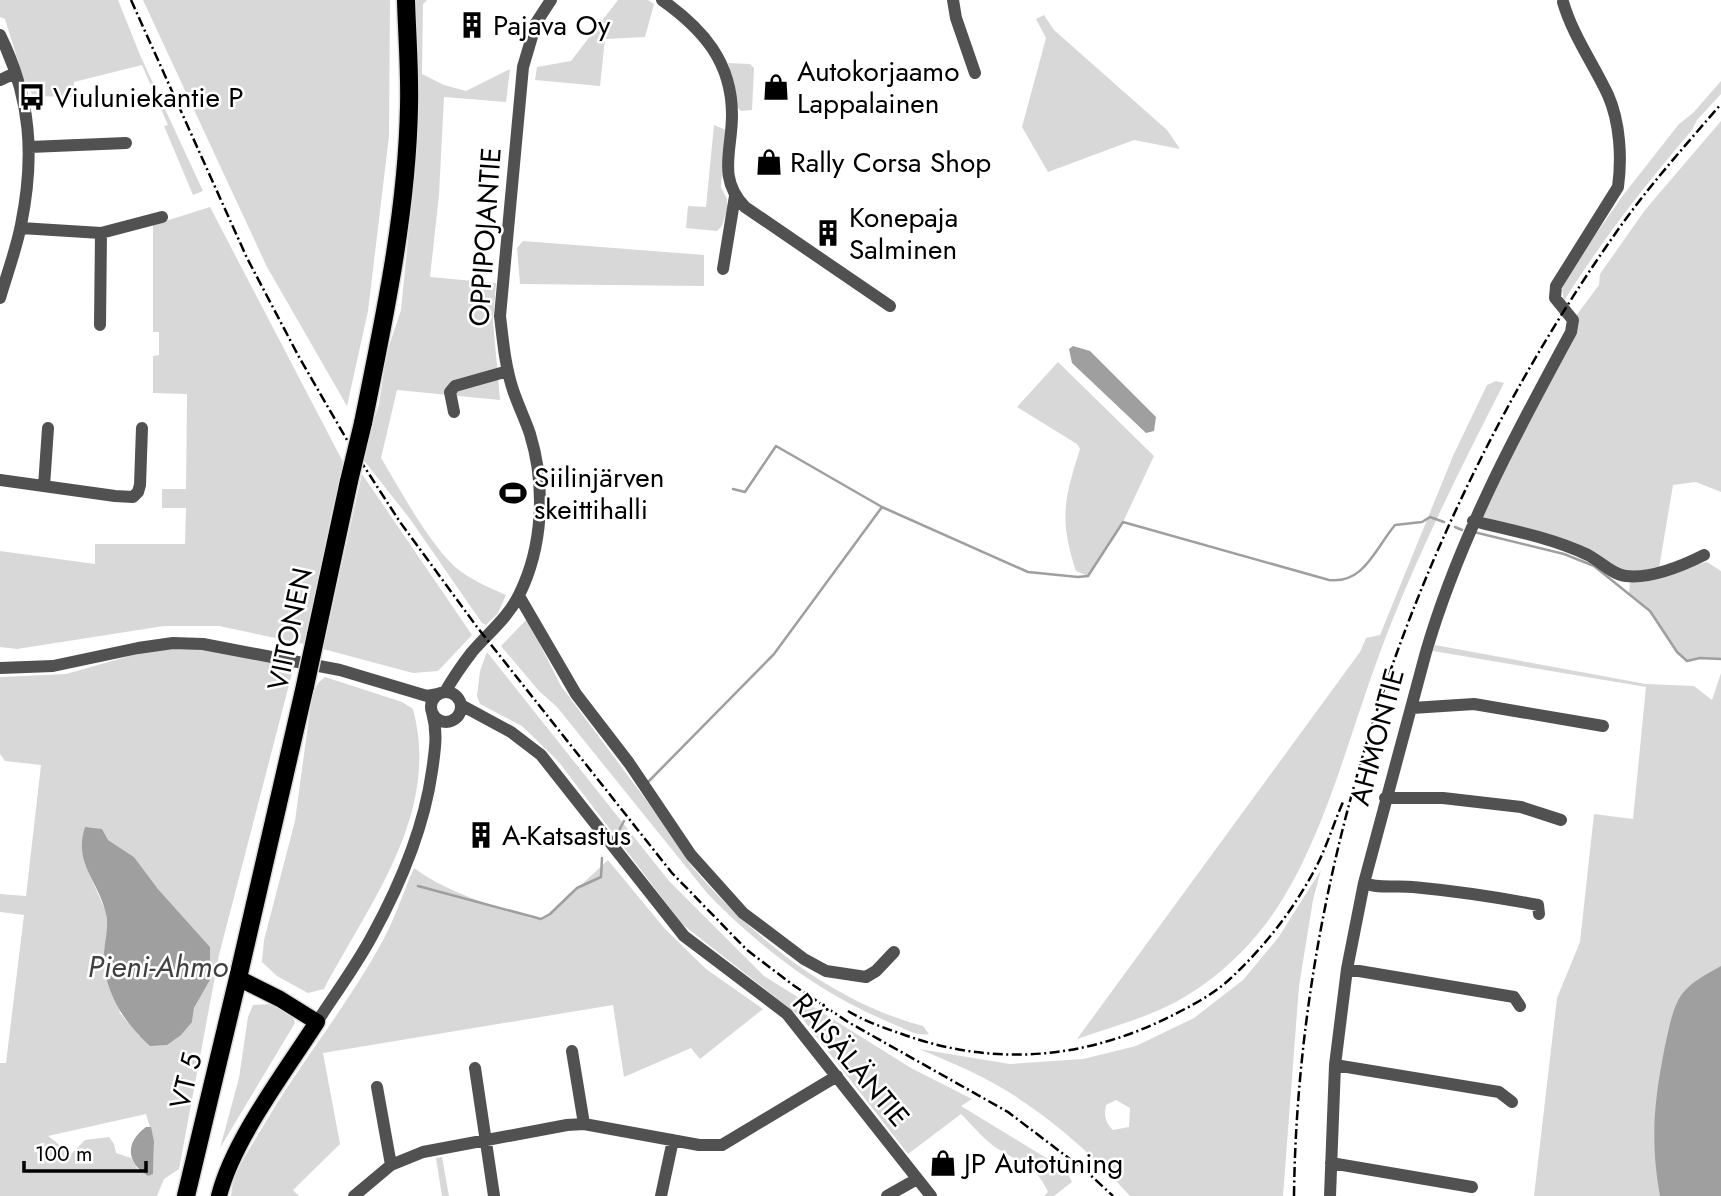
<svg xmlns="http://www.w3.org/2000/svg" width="1721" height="1196" font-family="Jost,sans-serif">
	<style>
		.green { fill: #d8d8d8; fill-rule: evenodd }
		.water { fill: #9f9f9f }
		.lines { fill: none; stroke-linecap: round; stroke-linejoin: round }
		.stream { stroke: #9f9f9f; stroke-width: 2.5 }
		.major-casing { stroke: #dbdbdb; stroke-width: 19 }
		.highway-casing { stroke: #dbdbdb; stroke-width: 21 }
		.minor { stroke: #515151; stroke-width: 12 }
		.major { stroke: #000; stroke-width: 16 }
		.highway { stroke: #000; stroke-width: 18 }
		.rail { stroke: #000; stroke-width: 2.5; stroke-dasharray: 10 3.5 2 3.5; stroke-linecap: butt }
		.highway-bridge-casing { stroke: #dbdbdb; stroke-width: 21; stroke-linecap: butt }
		.highway-bridge { stroke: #000; stroke-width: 18 }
		.labels { text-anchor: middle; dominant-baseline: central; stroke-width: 5; stroke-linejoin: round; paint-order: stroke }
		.poi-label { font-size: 28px; fill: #000; stroke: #fff; text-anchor: start }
		.street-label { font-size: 28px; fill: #000; stroke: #fff }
		.water-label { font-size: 30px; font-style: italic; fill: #404040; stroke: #fff }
	</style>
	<rect width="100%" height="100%" fill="#fff"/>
	<path class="green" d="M0 0H118L140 55 203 191 193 195 164 126 168 125 142 65 74 82 73 97 33 96 23 77 5 19 0 17Z
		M143 0H390L389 136 368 311 347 406 267 267Z
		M415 0H427L423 4 422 74 444 85 466 91 510 69 506 102 444 97 439 195 430 277 496 283 493 321 500 400 397 390 381 458C401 491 427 540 454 566 469 579 488 587 506 595L498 613 486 625 482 623 410 519 362 458 379 404 387 352 401 310 411 208 418 85Z
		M618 0H648L654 4 645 37 605 39 600 86 535 80 537 67 571 61Z
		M1044 15 1054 30 1167 130 1180 149 1134 140 1048 172 1022 127 1046 38 1036 19Z
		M728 63 750 64 754 68 752 110 741 111 738 108Z
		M1721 81V94L1697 120 1692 130C1645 185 1602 240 1564 301L1562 288 1579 258 1624 194 1679 124 1693 113Z
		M1721 121V492L1696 482 1673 485 1658 574 1707 562 1721 571V659L1701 658 1687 661 1677 652 1650 611 1629 595 1630 580 1589 556 1473 521 1573 320 1599 285 1600 274 1645 210Z
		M714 125 726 130 721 187 727 199V209L722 226 717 231 686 228 688 206 706 207Z
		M210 207 343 462 304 644 219 626H164L17 649 0 647V551L95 564V544H185L186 508H162V489H186L187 394 153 393V356L159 355V332H153V225Z
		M523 241 704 255V286L520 284 517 248Z
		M1058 362 1154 456 1123 522 1088 576 1076 571C1059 519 1064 500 1080 449L1077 444 1017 407Z
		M1496 381 1504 383C1458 473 1413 563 1378 658 1346 744 1319 858 1261 930 1233 965 1193 997 1152 1013 1128 1023 1102 1030 1077 1039L1360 652 1366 638 1380 635 1453 456 1487 385Z
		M362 474 472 635 438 671 413 673 323 649Z
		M527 619 561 686 682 848C686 863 700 875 710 887 767 949 841 1004 923 1026L929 1034C918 1037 903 1028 893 1024 821 994 761 949 707 893L557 707 539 691 501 646Z
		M1435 645 1646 684 1694 686 1712 700 1721 673V1196H1534L1557 998 1580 942 1594 814 1633 819 1646 687 1433 651Z
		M193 647 285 664 292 673 219 955 179 1169 164 1179 157 1196H0V1063H6L24 915 0 912V894L26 896 41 765 5 761 0 754V677L66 674 151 650ZM108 840 134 857 158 889 210 947V980L194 1008 192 1022 139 1036 120 1013 104 950 108 933 106 912 85 864ZM146 1114 154 1141 153 1174 148 1176 138 1170 131 1158 116 1153 114 1144 109 1137 85 1140 71 1154 48 1136Z
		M487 652 669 881 764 976 911 1068 972 1099 961 1106 1066 1170 1072 1182 1054 1196H1044L1048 1192C1035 1164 1022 1164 998 1149 985 1141 973 1126 961 1114L908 1154 802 1018 682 924 558 761 522 726 480 704 477 696 480 671Z
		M325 677 402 702 413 709C441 813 370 902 324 989L308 993 277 976 262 962 264 940 295 821 312 695 318 683Z
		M608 860 665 929 706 969 763 1009 700 1059 691 1048 624 1077 613 1005 323 1053 340 1144 293 1190 299 1196H231C232 1173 248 1152 259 1133 297 1067 346 1008 382 942 395 919 403 892 414 868 447 893 492 905 531 918L541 919 550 914Z
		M1321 870 1313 900 1299 986 1283 1196H1130C1099 1162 1064 1129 1025 1103 994 1080 955 1064 919 1049L1010 1064 1083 1059 1136 1046 1194 1018 1243 980 1278 938ZM1116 1100 1130 1108 1129 1127 1113 1130C1105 1122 1104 1116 1106 1105Z
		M271 1004 291 1012 295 1023 220 1148 239 1078 248 1017 253 1005Z
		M442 1157 449 1196H442L436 1158Z"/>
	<path class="water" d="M1073 346 1090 351 1156 417 1154 431 1146 433 1072 363 1069 349Z
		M85 827 102 829 108 840 134 857 158 889 210 947V980L194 1008 192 1022 181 1035 167 1045 150 1046C124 1023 102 989 104 952 105 939 109 928 106 914 99 881 73 864 85 827Z
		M1721 966V1196H1660C1650 1140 1654 1101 1665 1046 1669 1029 1672 1008 1682 994 1692 981 1707 974 1721 966Z
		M146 1127H151L154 1141 153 1174 148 1176C126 1163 125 1142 146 1127Z"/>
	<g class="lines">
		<path class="stream" d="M733 489 745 492 776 446 882 507 1028 572 1078 577 1088 576 1123 522 1329 580C1364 584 1375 549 1395 525L1422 522 1430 517 1444 522
			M1455 527 1462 530
			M1474 532 1564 554 1594 566 1650 611 1677 652 1687 661 1700 658 1721 659
			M649 781 774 654 882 507
			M615 838 624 821
			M418 886 541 919 550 914 577 888 601 877 602 858"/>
		<defs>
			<path id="major" d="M219 1196C233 1140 285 1072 317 1022L280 999 238 978"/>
			<path id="highway" d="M363 423C384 319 407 213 409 107 410 71 407 35 406 0
				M316 635 349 481
				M186 1196 238 978 305 686"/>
		</defs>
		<use href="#major" class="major-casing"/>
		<use href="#highway" class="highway-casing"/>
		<path class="minor" d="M662 0C703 29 732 62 732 115 732 151 717 178 745 207L890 306
			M953 0 956 18 975 73
			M0 35C31 98 35 156 21 225 16 250 7 274 0 298
			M0 80 15 73
			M30 147 126 143
			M21 228 101 233 162 217
			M723 269 735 196
			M100 325 101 233
			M454 412 450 392 455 386 508 371
			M0 480 115 496 133 497 138 492 140 485 142 428
			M44 486 48 428
			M1473 521C1511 530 1552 538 1588 555 1600 561 1613 575 1626 576 1652 579 1682 566 1704 555
			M519 596 576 694 629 763 691 855 743 913 804 959 826 971 866 977 876 971 894 952
			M0 668 53 666 138 648 173 643 203 644 340 670 427 696 438 694
			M445 692C453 678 462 665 472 652 488 633 507 619 519 595 543 547 546 486 530 434 525 419 518 405 513 390 505 366 503 341 500 316L523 67 536 23 551 0
			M431 707a15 15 0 1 1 30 0a15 15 0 1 1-30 0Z
			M461 705 511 732 541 755 684 936 787 1014 931 1196
			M1412 708 1474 704 1603 726
			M1385 798H1443L1521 807 1561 820
			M1364 883C1378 889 1397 885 1413 887 1455 891 1496 897 1538 905L1539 914
			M1347 969 1514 997 1520 1006
			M317 1022C335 994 356 966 372 936 400 885 424 828 432 771 435 750 438 733 432 712
			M572 1051 584 1124
			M1335 1065 1499 1092 1512 1102
			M475 1068 494 1196
			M377 1087 391 1165
			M1331 1163 1472 1187
			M354 1196 391 1165 423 1152 567 1125 584 1124 699 1145H722L837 1076
			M661 1196 673 1140
			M887 1196 917 1179
			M1330 1196 1335 1065 1347 969 1364 883 1426 652C1459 539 1515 435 1571 332L1573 320 1555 298 1556 286 1618 187C1622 158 1620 122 1608 95 1593 63 1573 36 1563 2"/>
		<use href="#major" class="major"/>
		<use href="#highway" class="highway"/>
		<path class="rail" d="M131 0 247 258 299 357 347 440 400 522 477 627 672 873 747 950 793 985 848 1022 1008 1112 1087 1172 1113 1196
			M848 1011C864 1021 884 1028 902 1034 995 1068 1088 1059 1175 1014 1195 1004 1217 992 1233 976 1265 946 1293 910 1314 871 1326 849 1333 825 1343 802
			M1294 1196C1298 857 1421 510 1615 234 1647 188 1685 146 1721 104"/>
		<defs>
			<path id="highway-bridge" d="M349 481 363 423
				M305 686 316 635"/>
		</defs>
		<use href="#highway-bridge" class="highway-bridge-casing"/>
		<use href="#highway-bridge" class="highway-bridge"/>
	</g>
	<defs>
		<symbol id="building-bare" viewBox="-9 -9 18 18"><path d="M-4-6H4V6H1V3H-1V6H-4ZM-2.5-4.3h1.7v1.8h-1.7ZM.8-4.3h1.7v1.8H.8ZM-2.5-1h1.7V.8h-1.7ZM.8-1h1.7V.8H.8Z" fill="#000" stroke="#fff" stroke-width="2.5" paint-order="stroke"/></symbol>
		<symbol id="shop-bare" viewBox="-9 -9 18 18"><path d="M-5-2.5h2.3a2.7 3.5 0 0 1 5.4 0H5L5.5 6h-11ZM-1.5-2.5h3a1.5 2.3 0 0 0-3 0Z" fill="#000" stroke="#fff" stroke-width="2.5" paint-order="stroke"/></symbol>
		<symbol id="bus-bare" viewBox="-9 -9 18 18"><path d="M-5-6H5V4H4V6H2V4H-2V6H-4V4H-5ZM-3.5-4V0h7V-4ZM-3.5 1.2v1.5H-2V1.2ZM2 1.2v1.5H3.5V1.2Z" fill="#000" stroke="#fff" stroke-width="2.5" paint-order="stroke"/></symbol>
		<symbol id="stadium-bare" viewBox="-9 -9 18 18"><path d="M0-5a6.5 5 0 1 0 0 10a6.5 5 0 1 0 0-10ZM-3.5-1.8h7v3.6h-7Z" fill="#000" stroke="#fff" stroke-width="2.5" paint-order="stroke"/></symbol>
	</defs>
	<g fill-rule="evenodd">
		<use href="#building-bare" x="453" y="6" width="38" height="38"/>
		<use href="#shop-bare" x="757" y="68" width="38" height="38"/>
		<use href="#bus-bare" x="13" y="78" width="38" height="38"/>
		<use href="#shop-bare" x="750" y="143" width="38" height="38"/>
		<use href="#building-bare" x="809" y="214" width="38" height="38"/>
		<use href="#stadium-bare" x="494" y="474" width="38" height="38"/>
		<use href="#building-bare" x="462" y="816" width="38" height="38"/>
		<use href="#shop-bare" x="924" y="1144" width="38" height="38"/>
	</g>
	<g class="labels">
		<g class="poi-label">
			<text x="493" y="25">Pajava Oy</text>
			<text x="797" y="71">Autokorjaamo<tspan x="797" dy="32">Lappalainen</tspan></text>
			<text x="53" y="97">Viuluniekantie P</text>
			<text x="790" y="162">Rally Corsa Shop</text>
			<text x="849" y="217">Konepaja<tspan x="849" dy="32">Salminen</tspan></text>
			<text x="534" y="477">Siilinjärven<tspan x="534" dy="32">skeittihalli</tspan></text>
			<text x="502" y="835">A-Katsastus</text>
			<text x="964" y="1163">JP Autotuning</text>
		</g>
		<g class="street-label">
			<text transform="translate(485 237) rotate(-86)">OPPIPOJANTIE</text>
			<text transform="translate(290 629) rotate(-78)">VIITONEN</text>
			<text transform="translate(1377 737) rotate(-75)">AHMONTIE</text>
			<text transform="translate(851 1060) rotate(50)">RÄISÄLÄNTIE</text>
			<text transform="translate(186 1081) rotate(-76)">VT 5</text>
		</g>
		<g class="water-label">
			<text x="158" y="966">Pieni-Ahmo</text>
		</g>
	</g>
	<path d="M24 1161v10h122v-10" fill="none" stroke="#000000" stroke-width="3.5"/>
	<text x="35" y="1161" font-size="21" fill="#000000" stroke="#ffffff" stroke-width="5" paint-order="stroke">100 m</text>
</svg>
